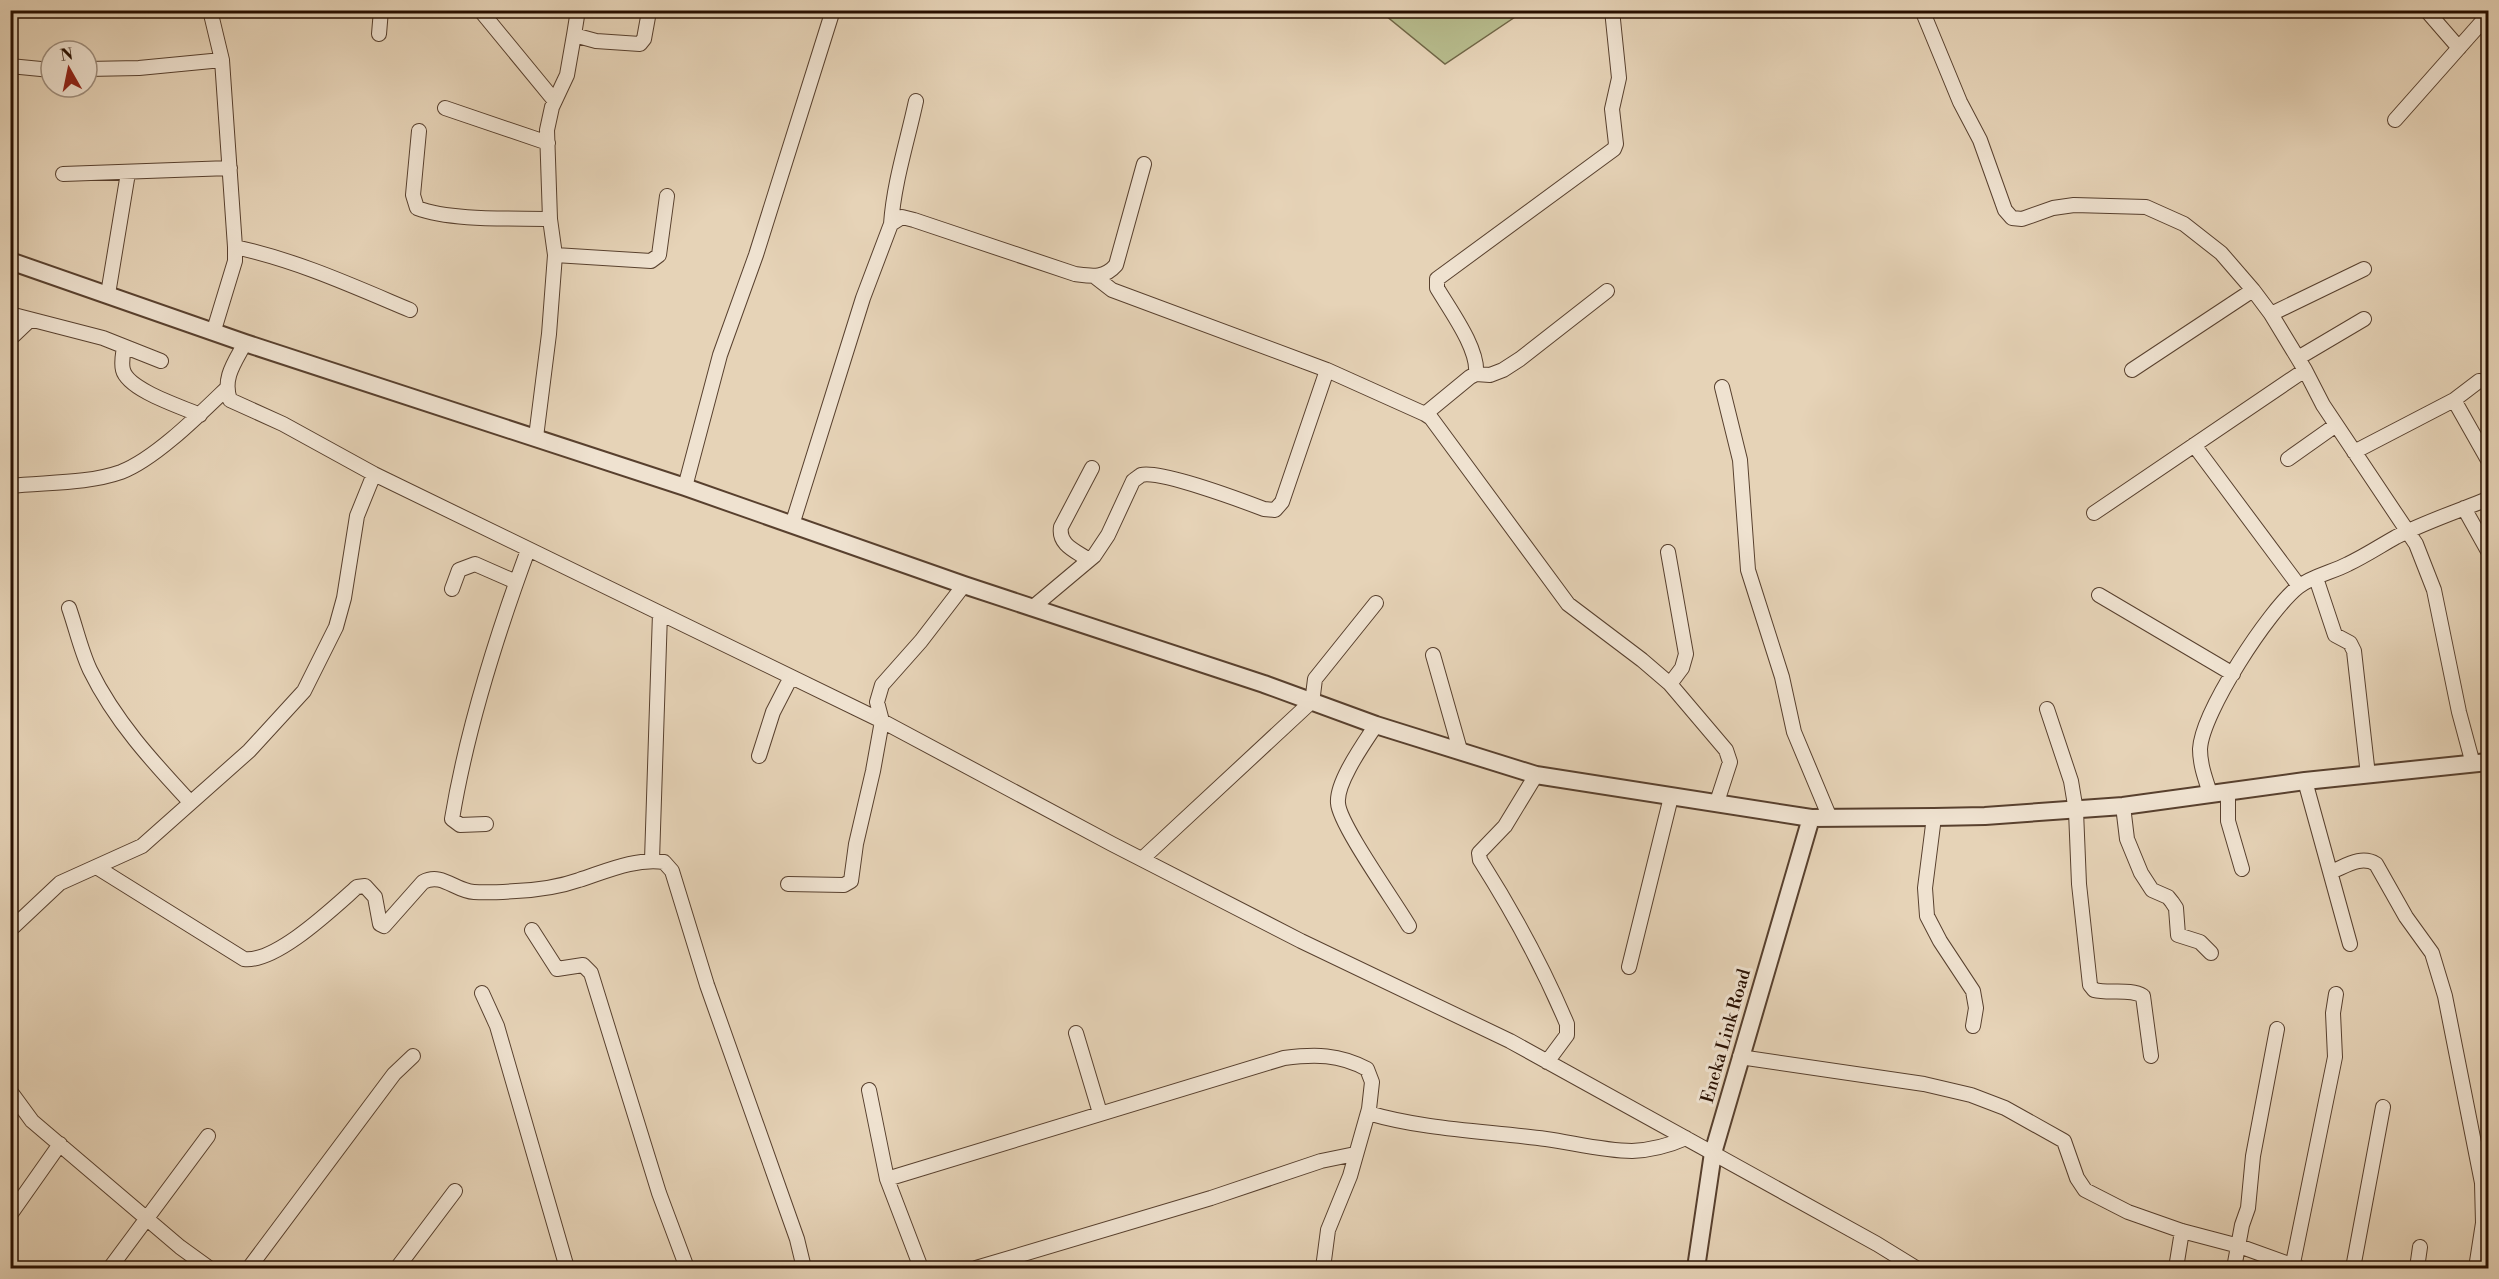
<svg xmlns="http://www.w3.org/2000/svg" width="2499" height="1279" font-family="'Libre Bodoni',serif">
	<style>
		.green { fill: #b7bc8d; stroke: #706646; stroke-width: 1.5 }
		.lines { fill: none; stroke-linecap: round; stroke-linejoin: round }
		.minor-casing { stroke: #58402e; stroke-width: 16 }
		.tertiary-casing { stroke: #58402e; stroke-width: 20 }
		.minor { stroke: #efe2d0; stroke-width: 14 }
		.tertiary { stroke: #efe2d0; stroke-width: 16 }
		.labels { text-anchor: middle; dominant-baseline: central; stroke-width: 6; stroke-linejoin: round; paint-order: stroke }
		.street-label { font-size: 18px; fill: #280f00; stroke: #efe2d0 }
	</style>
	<rect width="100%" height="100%" fill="#e6d3b7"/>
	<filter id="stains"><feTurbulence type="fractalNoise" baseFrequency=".00333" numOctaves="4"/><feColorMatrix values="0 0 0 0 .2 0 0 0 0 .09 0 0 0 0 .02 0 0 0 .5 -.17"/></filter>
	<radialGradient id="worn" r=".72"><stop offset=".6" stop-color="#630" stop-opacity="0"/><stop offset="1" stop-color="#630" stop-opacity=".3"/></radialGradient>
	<path class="green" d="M1380 11H1524L1445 64Z"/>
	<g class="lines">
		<defs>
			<path id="minor" d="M210 10 222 60 235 247V261L214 330
				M480 10 554 100
				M1922 10 1960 102 1980 140 2005 210 2012 218 2022 219 2053 208 2074 205 2146 207 2184 224 2221 253 2253 290 2271 314 2305 370 2323 405 2416 544 2434 590 2459 712 2473 764
				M2426 10 2459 48
				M379 34 381 10
				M574 35 578 10
				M10 66 51 70
				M87 69 139 68 222 60
				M445 108 548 143
				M2395 120 2488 15
				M419 131 413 195 417 208C451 221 512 218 550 219
				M63 174 230 168
				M891 224C894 182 907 143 916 101
				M235 247C296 260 353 286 410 310
				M555 255 651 261 659 255 667 196
				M1094 276 1112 290 1327 370 1425 414 1431 418 1568 604 1642 660 1670 684 1726 750 1730 762 1717 802
				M108 294 128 173
				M10 314 103 338 161 361
				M2271 314 2364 269
				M10 339 30 320
				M245 343C235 362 222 378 230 400L283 424 374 474 882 721 1112 844 1301 941 1510 1041 1877 1244 1916 1268
				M124 347C123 354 121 363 123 370 128 390 182 407 200 415
				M2298 358 2364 319
				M2132 370 2253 290
				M1476 374C1479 349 1450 310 1437 288V279L1614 149 1616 144 1612 109 1619 78 1612 10
				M1722 387 1740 460 1748 570 1782 677 1794 732 1830 818
				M2454 400 2488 460
				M1425 414 1470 377 1476 374 1490 375 1503 370 1520 359 1607 291
				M536 437 549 334 555 255 550 219 547 130 552 107 567 75 574 35 596 41 640 44 644 39 648 17
				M2194 445 2299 586
				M2354 452 2454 400 2479 381
				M2288 459 2336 425
				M10 486C46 482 87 484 121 472 155 459 200 414 226 389
				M685 487 720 355 756 255 833 10
				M2464 508 2488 551
				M2094 513 2305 370
				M792 525 863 298 891 224 902 217 914 220 1075 274C1091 276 1104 279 1116 265L1144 164
				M1668 552 1686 654 1682 668 1670 684
				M1089 560C1076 551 1058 545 1061 527L1092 468
				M2316 578 2335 635 2350 643 2354 651 2368 775
				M452 589 459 570 475 564 516 582
				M2099 595 2233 674
				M69 608C76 628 81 651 90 670 115 721 152 761 190 802
				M1032 608 1094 556 1108 535 1133 481C1134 480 1140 476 1141 475 1160 470 1243 501 1264 509L1275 510 1282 502 1327 370
				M1433 655 1460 750
				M1312 703 1315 679 1376 603
				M2047 709 2071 781 2076 811 2079 884 2090 985 2094 990C2109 994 2130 988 2143 996L2151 1056
				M1376 725C1365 742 1336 782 1338 803 1339 824 1395 902 1409 926
				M759 756 773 712 790 679
				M1536 775 1505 826 1479 853 1480 860C1513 912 1543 967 1567 1024V1035L1547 1062
				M2305 781 2350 944
				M2228 791V821L2242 869
				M2210 793C2205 778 2200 764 2200 749 2202 712 2269 610 2298 587 2312 576 2333 572 2348 564 2365 556 2380 546 2396 537 2425 522 2458 511 2488 499
				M2123 806 2127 839 2141 873 2152 890 2168 897 2172 902 2176 908 2178 935 2200 942 2211 953
				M1934 817 1925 888 1927 916 1940 941 1973 991 1976 1008 1973 1026
				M486 824 460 825 452 819C467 728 496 637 528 550
				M1142 859 1310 703
				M652 860 660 613
				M98 868 244 959C276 963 333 908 357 887L365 886 375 897 380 924 384 926 423 882C442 872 455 891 474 892 488 893 502 892 516 891 537 890 559 887 579 880 607 871 635 858 664 862L672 871 707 985 797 1239 804 1268
				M2331 872C2346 866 2361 855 2376 864L2406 917 2432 953 2445 996 2482 1183 2483 1223 2476 1268
				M788 884 844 885 851 881 856 844 873 771 882 721 877 702 882 685 921 641 964 585
				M10 930 60 883 142 846 249 751 304 691 336 627 344 598 357 516 374 474
				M532 930 557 969 583 965 591 973 659 1193 687 1268
				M1629 967 1671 797
				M482 993 497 1026 567 1268
				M1076 1033 1100 1113
				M1740 1057 1924 1084 1971 1095 2005 1108 2064 1141 2077 1178 2085 1190 2128 1212 2182 1231 2239 1246 2300 1268
				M869 1090 887 1179 921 1268
				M10 1091 32 1121 180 1247 209 1268
				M1368 1113C1426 1130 1486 1131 1546 1139 1574 1143 1604 1151 1632 1151 1652 1150 1668 1146 1686 1138
				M887 1179 1284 1058C1315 1054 1339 1054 1367 1069L1372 1082 1369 1109 1350 1176 1328 1230 1323 1268
				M10 1215 60 1144
				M110 1268 208 1136
				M249 1268 394 1074 413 1056
				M397 1268 455 1191
				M976 1268 1211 1198 1321 1161 1355 1154
				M2176 1268 2182 1231
				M2234 1268 2242 1225 2248 1208 2253 1156 2277 1029
				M2292 1268 2335 1057 2333 1013 2336 994
				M2353 1268 2383 1107
				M2417 1268 2420 1247"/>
			<path id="tertiary" d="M10 261 245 343 685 487 964 585 1264 684 1376 725 1536 775 1811 818 1934 817 1985 816 2123 806 2305 781 2488 762
				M1696 1268 1713 1153 1811 818"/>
		</defs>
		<use href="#minor" class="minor-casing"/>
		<use href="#tertiary" class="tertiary-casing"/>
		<use href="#minor" class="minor"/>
		<use href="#tertiary" class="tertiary"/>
	</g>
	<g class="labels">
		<g class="street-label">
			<text transform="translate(1726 1036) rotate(-74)">Eneka Link Road</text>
		</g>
	</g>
	<rect width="2499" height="1279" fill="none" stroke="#e6d3b7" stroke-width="36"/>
	<rect x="12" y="12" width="2475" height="1255" fill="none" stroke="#280f00" stroke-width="3"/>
	<rect x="18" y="18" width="2463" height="1243" fill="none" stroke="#280f00" stroke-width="1.5"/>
	<g transform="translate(69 69) rotate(351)"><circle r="28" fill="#efe2d0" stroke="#9f8e7d" stroke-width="1.5"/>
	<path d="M0-4.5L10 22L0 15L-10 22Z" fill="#8f2418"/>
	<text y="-9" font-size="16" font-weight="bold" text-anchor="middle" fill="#280f00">N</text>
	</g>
	<rect width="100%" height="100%" filter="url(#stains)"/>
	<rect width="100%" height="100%" fill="url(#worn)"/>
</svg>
